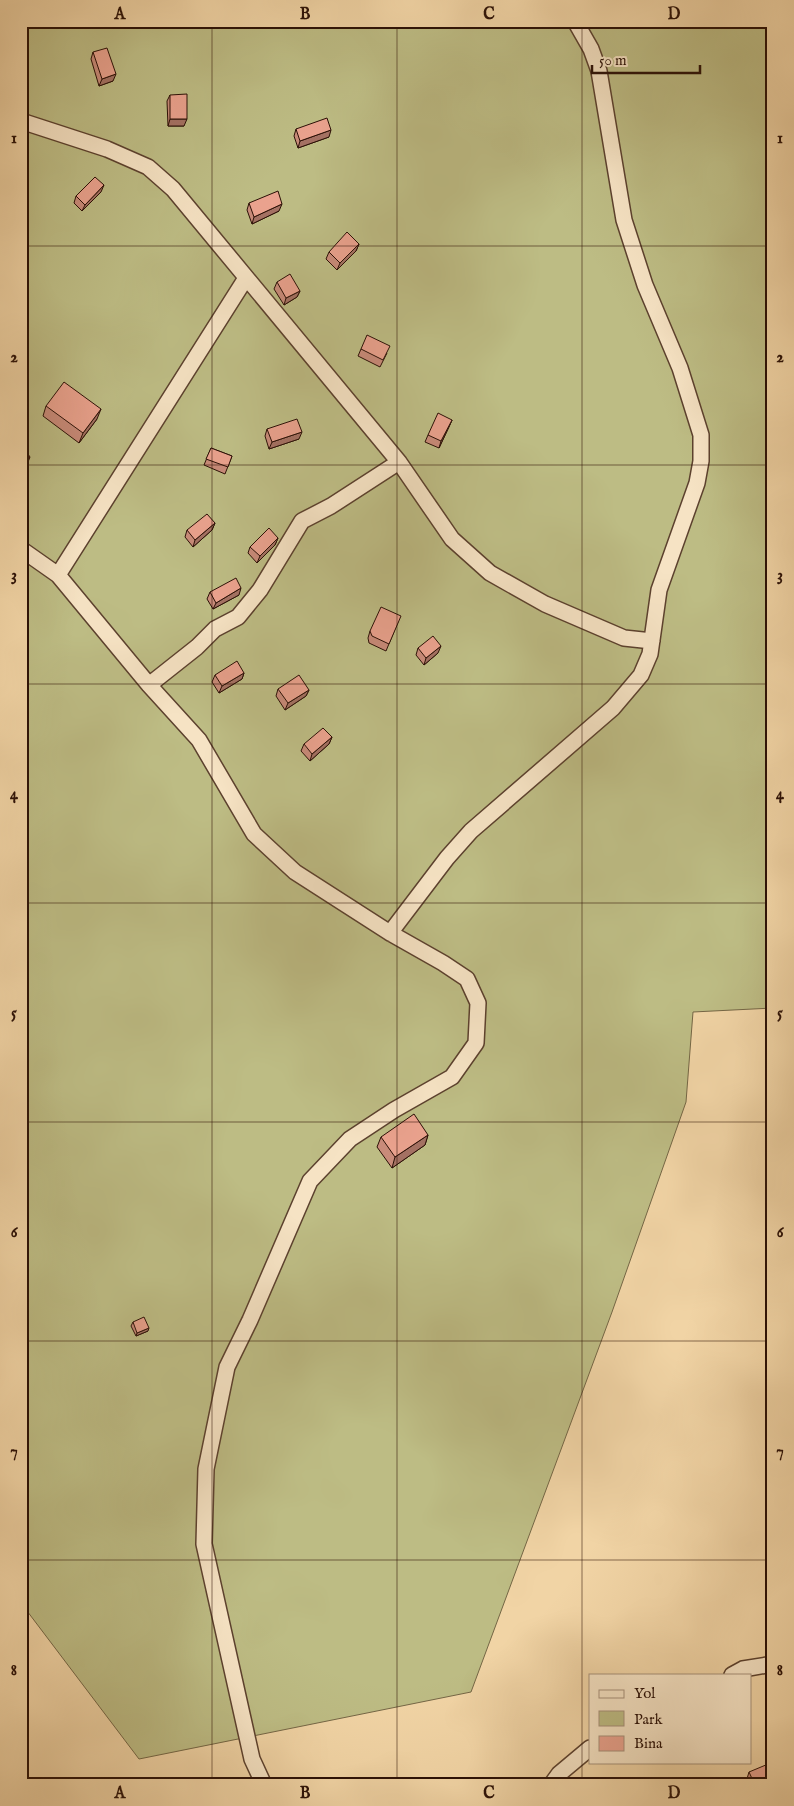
<svg xmlns="http://www.w3.org/2000/svg" width="794" height="1806" font-family="'IM FELL English',serif">
	<style>
		.green { fill: #bdbc84; stroke: #746645 }
		.lines { fill: none; stroke-linecap: round; stroke-linejoin: round }
		.minor-casing { stroke: #5c412e; stroke-width: 18 }
		.minor { stroke: #f6e3c4; stroke-width: 15 }
		.wall { fill: #c98b7a; stroke: #2b1006 }
		.shaded-wall { fill: #a47163; stroke: #2b1006 }
		.building { fill: #eaa28e; stroke: #2b1006 }
		.grid { fill: none; stroke: #2b1006; stroke-width: 1; stroke-opacity: 0.55 }
		.neatline { fill: none; stroke: #2b1006; stroke-width: 2 }
		.grid-label { font-size: 16px; text-anchor: middle; font-weight: bold; fill: #2b1006 }
	</style>
	<rect width="100%" height="100%" fill="#f1d4a5"/>
	<filter id="stains"><feTurbulence type="fractalNoise" baseFrequency=".004" numOctaves="4"/><feColorMatrix values="0 0 0 0 .2 0 0 0 0 .09 0 0 0 0 .02 0 0 0 .5 -.17"/></filter>
	<radialGradient id="worn" r=".72"><stop offset=".6" stop-color="#630" stop-opacity="0"/><stop offset="1" stop-color="#630" stop-opacity=".3"/></radialGradient>
	<path class="green" d="M21 21H773V1008L693 1012 686 1102 612 1312 471 1692 139 1759 21 1603Z"/>
	<g class="lines">
		<defs>
			<path id="minor" d="M21 121 107 149 148 167 173 189 399 462 452 539 490 573 545 604 624 638 652 641
				M21 549 58 575 149 685 199 740 254 834 295 872 390 933 443 963 467 979 478 1003 476 1043 452 1077 394 1110 350 1139 310 1181 250 1320 227 1367 206 1469 204 1544 252 1759 264 1785
				M58 575 246 278
				M149 685 197 647 215 629 238 617 260 590 302 521 331 506 399 462
				M390 933 447 858 471 831 613 708 641 675 650 654 659 590 697 483 701 461V435L680 368 645 285 624 220 599 71 591 49 575 21
				M732 1675 743 1669 773 1664
				M551 1785 559 1774 590 1748"/>
		</defs>
		<use href="#minor" class="minor-casing"/>
		<use href="#minor" class="minor"/>
	</g>
	<path class="wall" d="M93 52 113 81 99 86 91 59Z
		M170 95 184 126H168L167 101Z
		M296 129 329 137 298 148 294 136Z
		M101 192 82 211 74 203 76 196Z
		M249 203 279 211 252 224 247 210Z
		M359 244 356 251 337 270 326 259 329 252Z
		M277 282 300 291 297 297 284 305 274 289Z
		M361 349 387 353 380 367 358 356Z
		M46 406 97 419 79 443 43 416Z
		M452 420 439 448 425 442 428 435Z
		M267 429 299 439 269 449 265 436Z
		M211 448 232 456 225 474 204 465Z
		M215 523 212 530 193 547 185 537 187 530Z
		M278 538 275 545 257 563 248 553 250 547Z
		M210 592 239 595 213 609 207 599Z
		M398 622 386 651 369 643 368 638 370 631Z
		M418 648 438 653 424 665 416 655Z
		M244 673 242 679 219 693 212 682 215 675Z
		M278 689 309 690 306 696 285 710 276 696Z
		M332 737 329 744 310 761 301 751 304 744Z
		M428 1135 425 1145 392 1168 377 1147 381 1137Z
		M133 1322 148 1331 136 1336 131 1326Z
		M749 1772 773 1785H747L746 1782Z"/>
	<path class="shaded-wall" d="M116 74 113 81 99 86 102 79Z
		M170 119H187L184 126H168Z
		M331 130 329 137 298 148 300 141Z
		M104 185 101 192 82 211 85 205Z
		M282 204 279 211 252 224 254 217Z
		M359 244 356 251 337 270 340 263Z
		M300 291 297 297 284 305 286 298Z
		M101 409 97 419 79 443 83 433Z
		M452 420 449 427 439 448 441 441Z
		M302 432 299 439 269 449 272 442Z
		M30 457 26 467 21 470V463Z
		M215 523 212 530 193 547 195 540Z
		M278 538 275 545 257 563 260 556Z
		M241 588 239 595 213 609 216 603Z
		M441 646 438 653 424 665 426 658Z
		M244 673 242 679 219 693 222 686Z
		M309 690 306 696 285 710 288 703Z
		M332 737 329 744 310 761 312 754Z
		M428 1135 425 1145 392 1168 395 1157Z
		M149 1328 148 1331 136 1336 137 1333Z"/>
	<path class="building" d="M107 48 116 74 102 79 93 52Z
		M187 94V119H170V95Z
		M327 118 331 130 300 141 296 129Z
		M95 177 104 185 85 205 76 196Z
		M278 191 282 204 254 217 249 203Z
		M347 232 359 244 340 263 329 252Z
		M290 274 300 291 286 298 277 282Z
		M367 335 390 346 383 360 361 349Z
		M64 382 101 409 83 433 46 406Z
		M438 413 452 420 441 441 428 435Z
		M297 419 302 432 272 442 267 429Z
		M21 444 30 457 21 463Z
		M211 448 232 456 228 467 206 459Z
		M207 514 215 523 195 540 187 530Z
		M269 528 278 538 260 556 250 547Z
		M236 578 241 588 216 603 210 592Z
		M381 607 401 616 389 644 372 636 370 631Z
		M433 636 441 646 426 658 418 648Z
		M237 661 244 673 222 686 215 675Z
		M299 675 309 690 288 703 278 689Z
		M323 728 332 737 312 754 304 744Z
		M414 1114 428 1135 395 1157 381 1137Z
		M144 1317 149 1328 137 1333 133 1322Z
		M773 1762V1785H755L749 1772Z"/>
	<path class="grid" d="M212 21V1785M397 21V1785M582 21V1785M21 246H773M21 465H773M21 684H773M21 903H773M21 1122H773M21 1341H773M21 1560H773"/>
	<rect width="794" height="1806" fill="none" stroke="#f1d4a5" stroke-width="55"/>
	<rect x="589" y="1674" width="162" height="90" fill="#f6e3c4" stroke="#a58f78"/>
	<rect x="599" y="1690" width="25" height="8" fill="#f6e3c4" stroke="#a58f78"/>
	<text x="634" y="1698" font-size="15" fill="#2b1006">Yol</text>
	<rect x="599" y="1711" width="25" height="15" fill="#bdbc84" stroke="#a58f78"/>
	<text x="634" y="1724" font-size="15" fill="#2b1006">Park</text>
	<rect x="599" y="1736" width="25" height="15" fill="#eaa28e" stroke="#a58f78"/>
	<text x="634" y="1748" font-size="15" fill="#2b1006">Bina</text>
	<path d="M592 65v8h108v-8" fill="none" stroke="#2b1006" stroke-width="2.5"/>
	<text x="599" y="65" font-size="15" fill="#2b1006" stroke="#f6e3c4" stroke-width="4" paint-order="stroke">50 m</text>
	<rect x="28" y="28" width="738" height="1750" class="neatline"/>
	<g class="grid-label">
		<text x="120" y="19">A</text>
		<text x="305" y="19">B</text>
		<text x="489" y="19">C</text>
		<text x="674" y="19">D</text>
		<text x="14" y="143">1</text>
		<text x="780" y="143">1</text>
		<text x="14" y="362">2</text>
		<text x="780" y="362">2</text>
		<text x="14" y="580">3</text>
		<text x="780" y="580">3</text>
		<text x="14" y="799">4</text>
		<text x="780" y="799">4</text>
		<text x="14" y="1018">5</text>
		<text x="780" y="1018">5</text>
		<text x="14" y="1237">6</text>
		<text x="780" y="1237">6</text>
		<text x="14" y="1456">7</text>
		<text x="780" y="1456">7</text>
		<text x="14" y="1675">8</text>
		<text x="780" y="1675">8</text>
		<text x="120" y="1798">A</text>
		<text x="305" y="1798">B</text>
		<text x="489" y="1798">C</text>
		<text x="674" y="1798">D</text>
	</g>
	<rect width="100%" height="100%" filter="url(#stains)"/>
	<rect width="100%" height="100%" fill="url(#worn)"/>
</svg>
